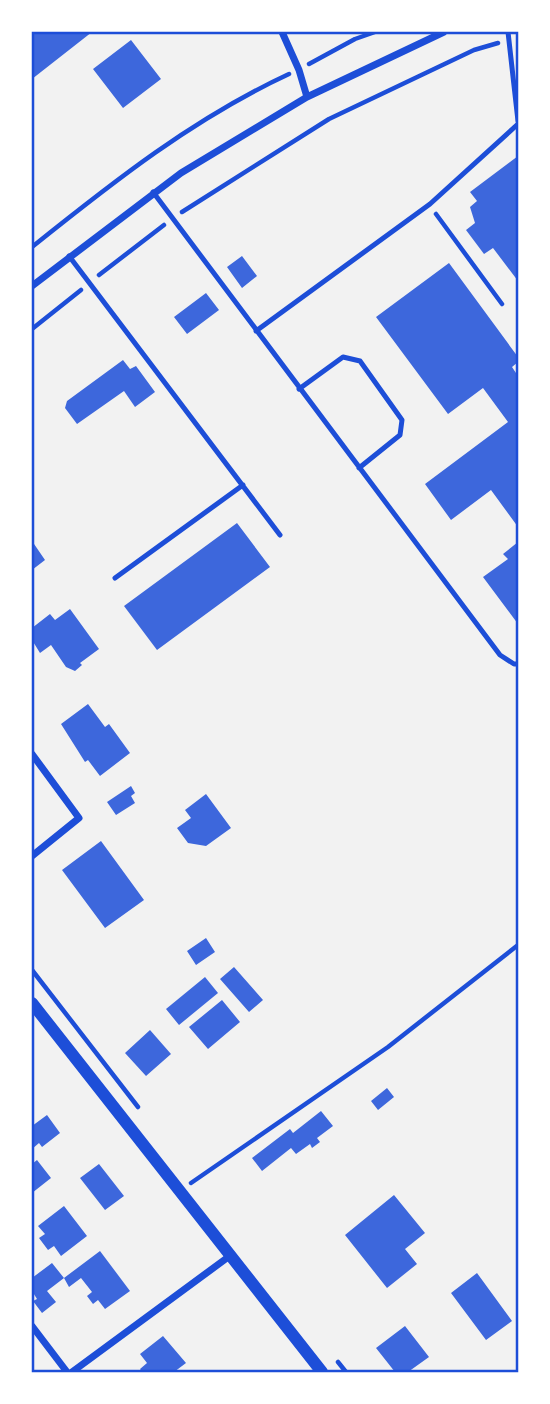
<svg xmlns="http://www.w3.org/2000/svg" width="550" height="1404" font-family="'PT Sans Narrow',sans-serif">
	<style>
		.building { fill: #3d67dc }
		.lines { fill: none; stroke-linecap: round; stroke-linejoin: round }
		.path { stroke: #1d4ed8; stroke-width: 4.5 }
		.service { stroke: #1d4ed8; stroke-width: 5 }
		.minor { stroke: #1d4ed8; stroke-width: 7 }
		.tertiary { stroke: #1d4ed8; stroke-width: 12 }
		.neatline { fill: none; stroke: #1d4ed8; stroke-width: 2.5 }
	</style>
	<rect width="100%" height="100%" fill="#f2f2f2"/>
	<path class="building" d="M32 32H92L32 79Z
		M131 40 161 79 123 108 93 69Z
		M518 156V281L493 248 484 254 466 230 475 223 470 207 477 201 470 192Z
		M242 256 257 276 242 288 227 267Z
		M449 263 518 357V362L512 367 518 376V527L491 490 451 520 425 484 508 422 483 388 448 414 376 317Z
		M206 293 219 310 187 334 174 317Z
		M123 360 130 369 136 366 155 392 135 407 124 391 77 424 65 408 67 401Z
		M237 523 270 567 157 650 124 606Z
		M32 541 45 560 32 570Z
		M518 542V624L483 577 508 559 503 554Z
		M70 609 99 649 80 663 82 665 75 671 66 667 51 645 40 653 32 640V628L50 614 55 620Z
		M88 704 105 727 109 724 130 753 100 776 88 760 85 762 61 724Z
		M131 786 135 793 131 796 135 803 116 815 107 802Z
		M206 794 231 828 206 846 188 843 177 828 191 818 185 810Z
		M101 841 144 900 105 928 62 870Z
		M206 938 215 952 196 965 187 951Z
		M234 967 263 1000 249 1012 220 979Z
		M205 977 218 993 179 1025 166 1009Z
		M222 1000 240 1022 208 1049 189 1027Z
		M150 1030 171 1054 146 1076 125 1053Z
		M387 1088 394 1097 378 1110 371 1101Z
		M321 1111 333 1126 317 1138 320 1142 312 1148 310 1144 296 1154 291 1148 262 1171 252 1158 290 1129 293 1133Z
		M47 1115 60 1133 42 1147 39 1143 32 1149V1126Z
		M37 1160 51 1178 32 1193V1164Z
		M99 1164 124 1196 105 1210 80 1178Z
		M394 1195 425 1233 405 1249 417 1264 387 1288 345 1235Z
		M64 1206 87 1236 61 1256 54 1246 48 1250 39 1238 45 1234 38 1226Z
		M100 1251 130 1291 105 1309 98 1300 93 1304 87 1296 92 1292 81 1278 69 1287 64 1278 47 1291 56 1302 42 1313 33 1301 37 1299 32 1291V1278L52 1263 64 1278Z
		M477 1273 512 1321 486 1340 451 1293Z
		M405 1326 429 1357 408 1372H395L376 1348Z
		M163 1336 186 1363 174 1372H142L140 1369 147 1363 140 1354Z"/>
	<g class="lines">
		<path class="path" d="M309 64 355 39 375 32
			M182 212 329 119 474 50 498 43
			M436 214 502 304
			M32 247C113 182 194 118 289 74
			M99 275 164 225
			M32 329 81 290
			M32 970 138 1107
			M191 1183 388 1047 518 945
			M338 1362 346 1372"/>
		<path class="service" d="M508 32 518 121
			M153 192 500 655 514 664H518
			M69 256 280 535
			M256 331 430 204 518 124
			M299 389 343 357 360 361 402 420 400 435 359 468
			M115 578 243 485"/>
		<path class="minor" d="M282 32 299 70 307 97
			M32 286 181 173 307 97 444 32
			M32 754 79 818 32 856
			M32 1326 67 1372
			M72 1372 231 1255"/>
		<path class="tertiary" d="M32 1003 322 1372"/>
	</g>
	<rect width="550" height="1404" fill="none" stroke="#ffffff" stroke-width="66"/>
	<rect x="33" y="33" width="484" height="1338" class="neatline"/>
</svg>
